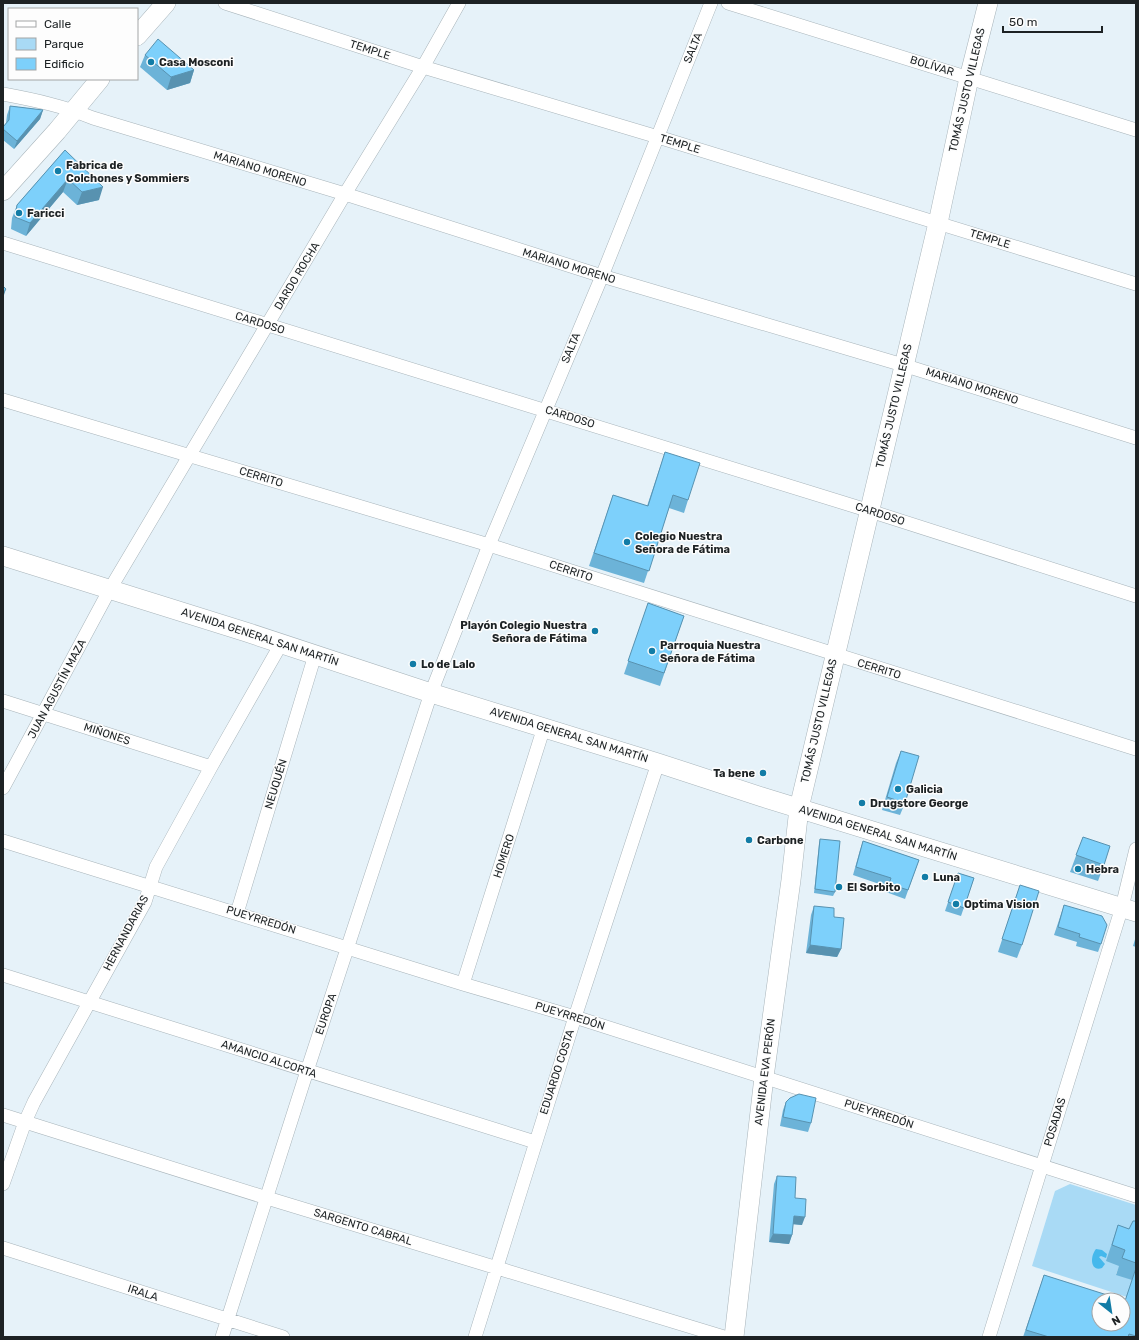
<svg xmlns="http://www.w3.org/2000/svg" width="1139" height="1340" font-family="Rubik,sans-serif">
	<style>
		.green { fill: #a9daf5 }
		.water { fill: #45b8ec }
		.lines { fill: none; stroke-linecap: round; stroke-linejoin: round }
		.minor-casing { stroke: #a8b4ba; stroke-width: 14 }
		.secondary-casing { stroke: #a8b4ba; stroke-width: 20 }
		.minor { stroke: #fff; stroke-width: 13 }
		.secondary { stroke: #fff; stroke-width: 19 }
		.wall { fill: #6cb3d8 }
		.shaded-wall { fill: #5892b0 }
		.building { fill: #7dd0fb; stroke: #5892b0 }
		.poi-dot { fill: #127ca6; stroke: #fdfdfd; stroke-width: 1.5 }
		.labels { text-anchor: middle; dominant-baseline: central; stroke-width: 3; stroke-linejoin: round; paint-order: stroke }
		.street-label { font-size: 11px; fill: #1d2224; stroke: #fdfdfd }
		.poi-label { font-size: 11px; font-weight: bold; fill: #1d2224; stroke: #fdfdfd; text-anchor: start }
	</style>
	<rect width="100%" height="100%" fill="#e6f2f9"/>
	<path class="green" d="M1070 1184 1136 1205V1229L1116 1274 1136 1281V1300L1032 1266 1055 1191Z"/>
	<path class="water" d="M1096 1249 1102 1250 1107 1254 1106 1258 1101 1256 1099 1257 1105 1264 1102 1268C1090 1272 1090 1256 1096 1249Z"/>
	<g class="lines">
		<defs>
			<path id="minor" d="M225 3 423 67 658 137 1136 284
				M728 3 1136 130
				M3 94C35 100 63 106 93 118L345 194 602 276 903 365 1136 438
				M3 243 870 511 1136 596
				M3 400 489 545 1136 749
				M3 701 211 767
				M3 788 110 589 345 194 423 67 459 3
				M3 841 463 984 575 1017 1136 1196
				M237 913 315 655
				M3 975 535 1142
				M463 984 544 727
				M3 1115 267 1198 724 1337
				M3 1184 25 1122 34 1102 145 902 156 867 211 767 281 644
				M3 1248 283 1337
				M222 1337 307 1071 431 693 489 545 602 276 711 3
				M475 1337 575 1017 658 763
				M989 1337 1122 907 1136 849"/>
			<path id="secondary" d="M137 36 166 3
				M3 191 57 131 100 79
				M3 556 246 632 431 693 658 763 762 797 1136 912
				M734 1337 764 1077 791 880 799 808 938 223 969 78 988 3"/>
		</defs>
		<use href="#minor" class="minor-casing"/>
		<use href="#secondary" class="secondary-casing"/>
		<use href="#minor" class="minor"/>
		<use href="#secondary" class="secondary"/>
	</g>
	<path class="wall" d="M145 55 194 70 190 83 167 90 140 67Z
		M10 106 43 110 40 119 14 149 3 140V127L6 123 7 115Z
		M65 150 99 200 77 205 63 192 26 236 11 229 12 218 17 205Z
		M665 452 688 500 684 513 669 508 644 583 589 566 613 495 647 506Z
		M648 603 684 616 660 686 624 674Z
		M901 751 905 803 900 815 882 810 896 763Z
		M1083 837 1104 865 1098 881 1070 872Z
		M820 839 835 892 833 896 814 893 819 844Z
		M863 841 919 860 905 899 886 892 888 887 853 875 860 850Z
		M958 873 974 878 961 916 945 911Z
		M1020 885 1022 945 1017 958 998 952Z
		M1064 905 1101 944 1098 952 1076 946 1077 942 1054 935Z
		M814 906 834 917 841 949 837 957 806 953 811 915Z
		M1136 936V947L1133 946Z
		M786 1102 811 1123 808 1132 780 1126 783 1110Z
		M777 1176 802 1225 793 1224 792 1235 789 1244 769 1242 774 1184Z
		M1136 1221V1337H1023L1044 1275 1125 1301 1132 1280 1116 1275 1119 1266 1106 1261 1118 1225 1129 1229Z"/>
	<path class="shaded-wall" d="M194 70 190 83 167 90 171 77Z
		M43 110 40 119 14 149 17 141Z
		M68 179 63 192 26 236 30 223Z
		M103 187 99 200 77 205 82 192Z
		M6 289 3 298V293Z
		M810 945 841 949 837 957 806 953Z
		M794 1216 805 1217 802 1225 791 1224Z
		M773 1234 792 1235 789 1244 769 1242Z"/>
	<path class="building" d="M158 39 194 70 171 77 145 55Z
		M10 106 43 110 17 141 3 129V127L9 120Z
		M65 150 103 187 82 192 68 179 30 223 15 217 17 205Z
		M3 286 6 289 3 293Z
		M665 452 700 463 688 500 673 495 649 571 594 553 613 495 648 506Z
		M648 603 684 616 664 673 628 661Z
		M901 751 919 756 905 803 887 797Z
		M1083 837 1110 846 1104 865 1076 855Z
		M820 839 840 841 835 892 815 889Z
		M863 841 919 860 908 890 889 884 891 878 856 867Z
		M958 873 974 878 964 908 948 902Z
		M1020 885 1039 891 1022 945 1002 939Z
		M1064 905 1102 916 1107 925 1101 944 1079 937 1080 934 1058 927Z
		M814 906 834 908V917L844 918 841 949 810 945Z
		M799 1094 816 1098 811 1123 783 1117 786 1102 790 1098Z
		M777 1176 796 1177 795 1198 806 1199 805 1217 794 1216 792 1235 773 1234Z
		M1133 1221H1136V1263L1122 1258 1125 1250 1112 1245 1118 1225 1129 1229Z
		M1136 1268V1336L1129 1334 1128 1337H1049L1026 1330 1044 1275 1123 1300H1099V1324H1123V1300L1125 1301Z"/>
	<g class="poi-dot">
		<circle cx="151" cy="62" r="4"/>
		<circle cx="58" cy="171" r="4"/>
		<circle cx="19" cy="213" r="4"/>
		<circle cx="627" cy="542" r="4"/>
		<circle cx="595" cy="631" r="4"/>
		<circle cx="652" cy="651" r="4"/>
		<circle cx="413" cy="664" r="4"/>
		<circle cx="763" cy="773" r="4"/>
		<circle cx="898" cy="789" r="4"/>
		<circle cx="862" cy="803" r="4"/>
		<circle cx="749" cy="840" r="4"/>
		<circle cx="1078" cy="869" r="4"/>
		<circle cx="925" cy="877" r="4"/>
		<circle cx="839" cy="887" r="4"/>
		<circle cx="956" cy="904" r="4"/>
	</g>
	<g class="labels">
		<g class="street-label">
			<text transform="translate(693 48) rotate(-68)">SALTA</text>
			<text transform="translate(370 50) rotate(18)">TEMPLE</text>
			<text transform="translate(932 66) rotate(17)">BOLÍVAR</text>
			<text transform="translate(967 90) rotate(-77)">TOMÁS JUSTO VILLEGAS</text>
			<text transform="translate(680 144) rotate(17)">TEMPLE</text>
			<text transform="translate(260 169) rotate(17)">MARIANO MORENO</text>
			<text transform="translate(990 239) rotate(17)">TEMPLE</text>
			<text transform="translate(569 266) rotate(17)">MARIANO MORENO</text>
			<text transform="translate(297 276) rotate(-59)">DARDO ROCHA</text>
			<text transform="translate(260 323) rotate(17)">CARDOSO</text>
			<text transform="translate(571 348) rotate(-67)">SALTA</text>
			<text transform="translate(972 386) rotate(18)">MARIANO MORENO</text>
			<text transform="translate(894 406) rotate(-77)">TOMÁS JUSTO VILLEGAS</text>
			<text transform="translate(570 417) rotate(17)">CARDOSO</text>
			<text transform="translate(261 477) rotate(17)">CERRITO</text>
			<text transform="translate(880 514) rotate(18)">CARDOSO</text>
			<text transform="translate(571 571) rotate(18)">CERRITO</text>
			<text transform="translate(260 637) rotate(18)">AVENIDA GENERAL SAN MARTÍN</text>
			<text transform="translate(879 669) rotate(17)">CERRITO</text>
			<text transform="translate(57 689) rotate(-62)">JUAN AGUSTÍN MAZA</text>
			<text transform="translate(819 721) rotate(-77)">TOMÁS JUSTO VILLEGAS</text>
			<text transform="translate(107 734) rotate(18)">MIÑONES</text>
			<text transform="translate(569 735) rotate(17)">AVENIDA GENERAL SAN MARTÍN</text>
			<text transform="translate(276 784) rotate(-73)">NEUQUÉN</text>
			<text transform="translate(878 833) rotate(17)">AVENIDA GENERAL SAN MARTÍN</text>
			<text transform="translate(504 856) rotate(-72)">HOMERO</text>
			<text transform="translate(261 920) rotate(17)">PUEYRREDÓN</text>
			<text transform="translate(126 933) rotate(-62)">HERNANDARIAS</text>
			<text transform="translate(326 1014) rotate(-71)">EUROPA</text>
			<text transform="translate(570 1016) rotate(17)">PUEYRREDÓN</text>
			<text transform="translate(269 1059) rotate(18)">AMANCIO ALCORTA</text>
			<text transform="translate(557 1072) rotate(-72)">EDUARDO COSTA</text>
			<text transform="translate(765 1072) rotate(-83)">AVENIDA EVA PERÓN</text>
			<text transform="translate(879 1114) rotate(18)">PUEYRREDÓN</text>
			<text transform="translate(1055 1122) rotate(-73)">POSADAS</text>
			<text transform="translate(363 1227) rotate(17)">SARGENTO CABRAL</text>
			<text transform="translate(143 1293) rotate(18)">IRALA</text>
		</g>
		<g class="poi-label">
			<text x="159" y="62">Casa Mosconi</text>
			<text x="66" y="165">Fabrica de<tspan x="66" dy="13">Colchones y Sommiers</tspan></text>
			<text x="27" y="213">Faricci</text>
			<text x="635" y="536">Colegio Nuestra<tspan x="635" dy="13">Señora de Fátima</tspan></text>
			<text x="587" y="625" text-anchor="end">Playón Colegio Nuestra<tspan x="587" dy="13">Señora de Fátima</tspan></text>
			<text x="660" y="645">Parroquia Nuestra<tspan x="660" dy="13">Señora de Fátima</tspan></text>
			<text x="421" y="664">Lo de Lalo</text>
			<text x="755" y="773" text-anchor="end">Ta bene</text>
			<text x="906" y="789">Galicia</text>
			<text x="870" y="803">Drugstore George</text>
			<text x="757" y="840">Carbone</text>
			<text x="1086" y="869">Hebra</text>
			<text x="933" y="877">Luna</text>
			<text x="847" y="887">El Sorbito</text>
			<text x="964" y="904">Optima Vision</text>
		</g>
	</g>
	<rect width="1139" height="1340" fill="none" stroke="#1d2224" stroke-width="8"/>
	<rect x="8" y="8" width="130" height="72" fill="#fdfdfd" stroke="#a3a5a6"/>
	<rect x="16" y="21" width="20" height="6" fill="#ffffff" stroke="#a3a5a6"/>
	<text x="44" y="28" font-size="12" fill="#1d2224">Calle</text>
	<rect x="16" y="38" width="20" height="12" fill="#a9daf5" stroke="#a3a5a6"/>
	<text x="44" y="48" font-size="12" fill="#1d2224">Parque</text>
	<rect x="16" y="58" width="20" height="12" fill="#7dd0fb" stroke="#a3a5a6"/>
	<text x="44" y="68" font-size="12" fill="#1d2224">Edificio</text>
	<g transform="translate(1111 1312) rotate(150)"><circle r="19" fill="#fdfdfd" stroke="#a3a5a6"/>
	<path d="M0-3L7 15L0 10L-7 15Z" fill="#127ca6"/>
	<text y="-6" font-size="11" font-weight="bold" text-anchor="middle" fill="#1d2224">N</text>
	</g>
	<path d="M1003 26v6h99v-6" fill="none" stroke="#1d2224" stroke-width="2"/>
	<text x="1009" y="26" font-size="12" fill="#1d2224" stroke="#fdfdfd" stroke-width="3" paint-order="stroke">50 m</text>
</svg>
